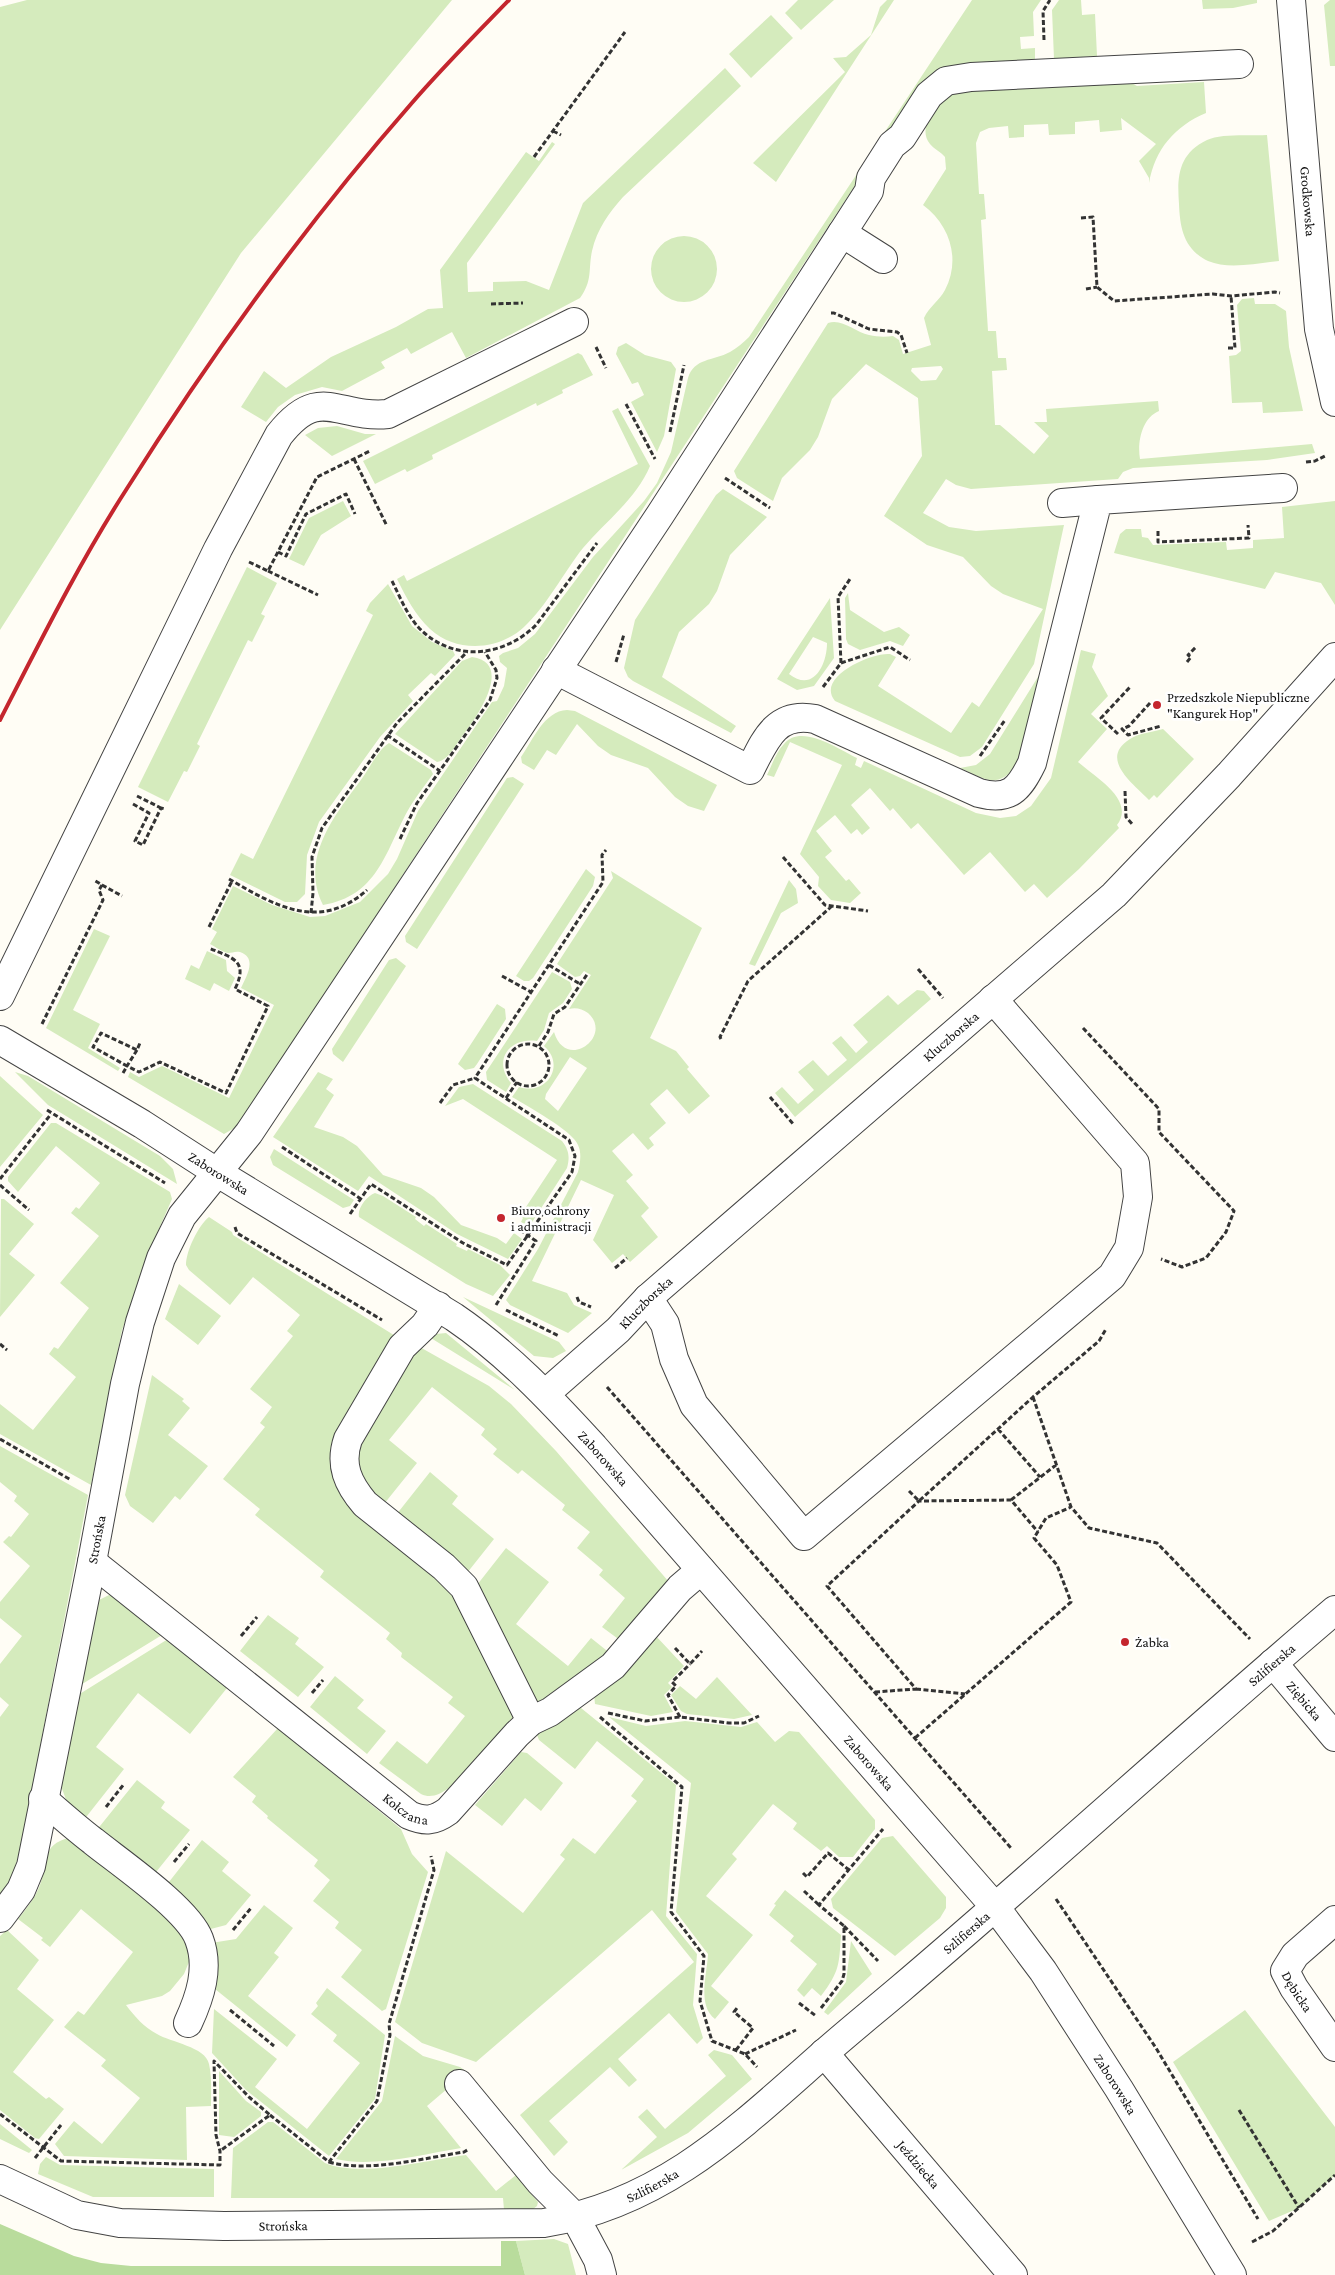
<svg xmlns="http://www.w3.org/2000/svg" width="1335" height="2275" font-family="'Crimson Pro',serif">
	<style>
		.green { fill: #d5ebbd; fill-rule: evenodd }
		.forest { fill: #b9dc9c }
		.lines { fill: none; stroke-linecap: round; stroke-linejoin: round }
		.minor-casing { stroke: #444; stroke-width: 30 }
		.path { stroke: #333; stroke-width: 3; stroke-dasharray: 5 2.5; stroke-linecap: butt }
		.minor { stroke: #fff; stroke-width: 28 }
		.rail { stroke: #c4262e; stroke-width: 4 }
		.poi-dot { fill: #c4262e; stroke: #fff; stroke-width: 2 }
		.labels { text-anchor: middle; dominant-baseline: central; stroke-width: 5; stroke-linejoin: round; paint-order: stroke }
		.street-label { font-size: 14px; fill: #111; stroke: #fff }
		.poi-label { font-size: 14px; fill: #111; stroke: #fff; text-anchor: start }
	</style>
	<rect width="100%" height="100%" fill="#fffdf5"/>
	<path class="green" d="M27 0H452L241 253 0 630V7Z
		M798 0H834L801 30 785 13Z
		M887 0H894L776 182 753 163 845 72 833 58 846 57 871 35 880 7Z
		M972 0H1041L1033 12 1034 36 1020 37 1021 49 1035 48V61L917 91 238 1126 224 1134 128 1077 130 1072 139 1077 162 1066 229 1098 274 1005 241 988C246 977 258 958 240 952 235 951 232 953 228 953 222 952 216 947 210 944L217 932 212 929 233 886 272 905 310 917 325 916 360 902 388 874 397 859 418 811 492 702 497 701 504 686 507 668 500 662 499 656 503 653 518 648 535 634 593 557 644 501 657 483 671 452 688 378C694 358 713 361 730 352 737 348 743 343 749 337Z
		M1059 0H1081L1082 15 1095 14 1097 56 1054 59 1052 10Z
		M1202 0H1257V3L1233 8 1203 9Z
		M1330 0H1335V66H1330L1324 5Z
		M771 15 793 38 751 78 729 54Z
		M725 68 741 86 623 197C609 213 597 229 592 251 588 270 593 280 580 298L466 358 452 332 411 354 407 348 381 362 385 368 342 391 322 387 295 395 278 407 266 422 241 407 264 371 286 388 331 357 396 327 428 309 443 308 440 270 526 152 539 161 552 142 555 144 467 263 468 292 493 291V282L526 281 549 290 583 203Z
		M1124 79 1137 86 1204 82 1206 113C1175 126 1155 149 1149 183V178L1139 161 1156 144 1121 118 1122 130 1100 132 1099 120 1075 122V134L1049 135 1048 124 1024 125V137L1009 138 1008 126 989 128 980 132 976 143 979 194H984L986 219 981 220 988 331H996L998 358H1006L1007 370 992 371 995 425H1000L1034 454 1049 436 1034 422H1047L1046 409 1158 401 1159 411C1142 418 1137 442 1140 459L1312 444 1315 453 1267 460 1133 468 1123 472 1118 479 971 489 956 485 946 479 923 513 949 527 976 531 1064 525 1034 664 982 747 970 756 960 757 835 701C815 677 872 652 890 654L896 657 878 686 951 733 972 702 979 707 1043 609 1003 594 991 586 963 557 927 545 884 516 922 456 918 398 866 364 832 399 818 437 810 450 782 478 773 501 737 478 734 471 828 323C842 318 855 332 869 335 878 337 885 337 893 336L899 340 903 354 931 345 924 318C929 307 939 301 945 290 961 259 950 225 923 205L946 169 945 157C941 152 934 149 930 144 915 125 941 101 955 91ZM941 366 943 369 936 380 921 381 911 371 912 368Z
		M1267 135 1279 261C1257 263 1229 270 1208 261 1184 249 1180 229 1179 204 1177 177 1178 154 1207 140 1221 133 1251 136 1267 135Z
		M651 269a33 33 0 1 1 66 0a33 33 0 1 1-66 0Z
		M1254 298 1255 304H1275L1286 311 1289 347 1303 411 1263 413 1262 402 1232 403 1229 356 1236 355 1241 351 1237 305 1242 299Z
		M626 343 645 355 671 362 676 369 664 436 657 452 631 402 644 395 638 382 632 384 616 354 618 347Z
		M578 353 582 355 593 375 562 390 563 393 537 406 536 403 432 455 433 459 407 472 405 469 375 484 363 461Z
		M618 408 650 466C637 498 605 522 583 548 564 572 546 607 524 627 498 651 456 653 430 629 415 615 406 597 397 579L404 575 407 581 638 464 612 411Z
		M337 426 365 434H376L332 456 305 435 318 428Z
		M723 489 767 517 730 555 717 591 709 604 679 632 662 677 736 726 731 733 633 681 628 677 624 668 635 620 716 495Z
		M343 501 351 516 321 535 304 566 289 559 309 518Z
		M1335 501V605L1321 583 1275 572 1265 589 1114 553 1120 534 1126 529H1141L1142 537 1148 538 1153 545 1226 542 1227 550 1253 548V540L1284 538 1282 507Z
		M247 567 277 583 261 614 265 616 252 642 248 640 197 744 200 746 187 772 184 771 168 802 138 787Z
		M388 584 412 626 432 642 453 651 455 655 435 676 431 673 408 695 413 701 380 737 319 822 307 855 305 894 297 902H285L230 875 241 853 253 859 373 615 366 611 370 603Z
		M848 593 850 610 884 632 899 627 910 635 903 646 890 641 860 650 848 644 846 639 845 598Z
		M830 598 834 658 814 686 797 690 777 679ZM813 637 827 643C827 665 813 693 789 674Z
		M1081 650 1096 654 1092 667 1108 696 1091 714 1107 729 1078 762C1095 777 1136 800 1117 825L1119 828 1079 869 1047 898 1034 884 1025 892 990 852 964 875 918 823 911 829 893 808 890 811 870 788 851 805 870 828 862 835 857 829 851 834 835 815 816 831 832 851 825 857 846 881 849 879 861 893 850 903 831 900 818 886 819 877 800 854 842 765 790 742 774 777 767 775C772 765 776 752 784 744 801 723 838 749 857 758L855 765 861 768 864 761 976 813 1000 818 1016 816 1031 806 1051 778Z
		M472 657C515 663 476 718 463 735 456 744 449 760 437 762L395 734 462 661Z
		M1041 672 1019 763C997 790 987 780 960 768L976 765 990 754Z
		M567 710 575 711 717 785 704 811 688 806 675 797 648 768 611 755 598 746 577 724 556 755 547 750 534 770 522 763 521 757C533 740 544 711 567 710Z
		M1163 729 1194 759 1157 798 1154 795 1149 800C1134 784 1098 759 1130 739 1139 733 1153 732 1163 729Z
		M389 743 431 770 433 774C424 787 414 799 407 812 385 853 377 896 323 905 299 857 336 814 363 777 370 767 379 749 389 743Z
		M513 777 524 784 417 949 406 942 405 936 507 778Z
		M586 869 595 877 593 886 533 978 529 981H524L516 976Z
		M611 871 702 928 650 1038 676 1051 689 1067 687 1069 710 1096 689 1114 667 1089 650 1104 666 1123 649 1138 654 1145 648 1150 633 1133 612 1151 633 1175 626 1181 649 1208 641 1216 658 1237 630 1262 623 1254 612 1263 593 1240 614 1195 581 1180 532 1281 567 1293 574 1305 592 1313 568 1333 510 1305 506 1300 538 1249 578 1172C580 1164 582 1153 578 1145 573 1131 527 1106 512 1097L519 1087C547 1096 566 1065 544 1046L554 1032C566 1072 614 1036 588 1013 582 1009 576 1007 569 1009L591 975 584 971 580 976 575 977 557 964 613 878ZM570 1057 587 1068 558 1111 545 1099 546 1094Z
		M789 880 796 889 798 903 781 913 755 966 749 964Z
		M94 929 110 936 73 1010 100 1024 88 1048 120 1068 118 1071 46 1028Z
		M207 951 226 960 227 971 235 978 229 991 214 983 210 991 185 979 191 965 199 969Z
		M396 958 406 966 343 1062 333 1054 332 1049 389 960Z
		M552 972 570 982 572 989 563 1003 549 1013 544 1030 537 1041C510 1037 492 1060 511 1083L506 1092 487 1080 486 1072Z
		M917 990 924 991 931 999 795 1117 775 1093 782 1087 798 1104 814 1090 798 1072 813 1060 828 1076 847 1060 832 1043 841 1036 856 1053 868 1042 853 1025 888 995 898 1005Z
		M497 1004 505 1009 506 1019 477 1064 474 1068 465 1070 458 1064Z
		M15 1072 28 1076 160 1156 173 1169 177 1184 48 1105Z
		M318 1072 333 1079 326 1089 334 1095 314 1127 343 1137 357 1146 383 1175 421 1188 434 1197 461 1225 497 1238 506 1244 514 1233 522 1239 508 1259 457 1234 369 1176 358 1191 273 1137Z
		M0 1076 43 1115 0 1167Z
		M473 1084 562 1141C569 1150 570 1157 567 1168L529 1227 521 1222 523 1218 520 1216 557 1160 463 1099 445 1106 459 1087Z
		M51 1123H56L170 1192 172 1199 155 1238 122 1330 91 1485 0 1434V1404L33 1430 76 1377 49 1354 54 1347 58 1349 89 1308 60 1283 99 1236 71 1213 76 1207 79 1209 100 1183 56 1146 18 1192 8 1181V1177Z
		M274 1149 354 1200 350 1206 343 1208 273 1165 270 1157Z
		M375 1193 383 1196 416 1217 415 1219 424 1226 426 1224 457 1244 456 1246 467 1251 468 1249 500 1265 510 1275 493 1296 466 1284 359 1217C357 1208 367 1196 375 1193Z
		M1 1199H4L34 1224 9 1254 35 1275 0 1317Z
		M209 1217 232 1232 233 1235 397 1337 336 1452 453 1589 514 1717 449 1788C440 1794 431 1799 421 1794L379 1763 397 1741 427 1764 465 1716 448 1703 453 1697 401 1657 402 1653 386 1639 390 1633 320 1577 324 1571 255 1515 260 1509 223 1479 265 1427 260 1423 272 1407 250 1389 293 1336 287 1331 300 1315 253 1277 230 1305 189 1270 186 1265C186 1251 198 1226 209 1217Z
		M179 1284 221 1316 198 1345 165 1319Z
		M463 1297 559 1342 566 1351 553 1358 534 1356Z
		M446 1333 515 1390 426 1335Z
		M418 1346 489 1386 511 1404 556 1451 669 1582 621 1641 602 1627 625 1598 599 1575 603 1570 577 1548 590 1532 562 1510 565 1505 522 1470 518 1474 493 1454 497 1449 481 1435 485 1429 432 1387 389 1440 417 1463 384 1504 359 1481 357 1445Z
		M152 1375 184 1399 182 1401 190 1408 168 1435 208 1466 180 1500 175 1496 153 1523 130 1506 125 1495Z
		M0 1446 88 1495 21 1847 12 1877 0 1897V1717L9 1705 0 1697V1664L22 1636 0 1618V1602L30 1566 3 1542 9 1536 11 1537 29 1514 14 1501 17 1496 0 1482Z
		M430 1472 458 1496 452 1504 494 1539 467 1573 396 1515Z
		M506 1548 549 1582 516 1624 568 1666 591 1638 611 1654 553 1700 535 1704 477 1585Z
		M109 1595 114 1596 162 1635 79 1686 97 1601Z
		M268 1615 299 1638 295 1644 324 1667 298 1697 240 1651Z
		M655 1635 684 1666 668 1683 672 1687 664 1695 673 1712 651 1716 595 1704 594 1694Z
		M168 1639 227 1688 190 1734 138 1693 96 1747 124 1769 83 1821 68 1805 61 1786 78 1695Z
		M335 1676 364 1700 357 1708 386 1731 367 1754 310 1707Z
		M717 1677 752 1715 734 1719 687 1714 681 1711 671 1695 680 1686 696 1699Z
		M575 1707 581 1708 676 1785 666 1916 697 1954 693 2005 703 2038 697 2044 669 2013 618 2059 637 2080 629 2087 610 2067 549 2121 568 2142 554 2156 520 2115 694 1962 652 1910 476 2062 422 2043 395 2022 446 1851 523 1913 565 1859 560 1855 573 1838 595 1854 637 1801 631 1796 644 1779 597 1741 575 1769 539 1740 537 1735Z
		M609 1717 646 1726 685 1721 741 1727 757 1722 775 1742 789 1731 799 1732 875 1820V1829L853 1857H839L827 1846 821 1851 793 1829 797 1823 773 1804 732 1854 737 1859 706 1896 753 1935 711 1986 729 2002 715 2019C697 2005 707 1975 708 1954L676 1912 691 1783Z
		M278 1728 401 1829 412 1854 428 1872 386 2009 382 2011 341 1977 362 1950 335 1928 339 1922 313 1901 330 1880 314 1866 318 1860 267 1818 268 1816 252 1802 256 1796 233 1777Z
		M521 1752 527 1753 563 1783 541 1811 525 1798 502 1826 475 1805Z
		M137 1780 165 1802 161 1808 190 1830 152 1877 96 1831Z
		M893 1836 946 1897V1908L940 1918 895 1956 833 1908 831 1899 882 1838Z
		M69 1838 183 1926 191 1957 184 1974 170 1991 162 1996 126 2005C135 2017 144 2027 157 2034 170 2042 206 2047 209 2064 212 2077 211 2093 211 2106L186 2107 187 2160 64 2156 55 2144 74 2121 102 2144 140 2098 101 2066 106 2060 64 2027 78 2011 84 2015 133 1952 81 1909 50 1947 41 1940 43 1938 18 1919C27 1908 35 1898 40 1885 48 1864 41 1844 69 1838Z
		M202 1840 229 1862 222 1871 251 1895 226 1925 207 1930 165 1887Z
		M785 1890 841 1935C839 1964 840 1971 821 1996L812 1988 804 1997 797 1990 817 1964 790 1941 794 1936 769 1915 776 1905 774 1904Z
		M264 1905 293 1928 274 1953 279 1957 248 1996 296 2035 287 2047 215 1989 217 1978 211 1943 236 1939Z
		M7 1930 39 1960 17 1989 54 2020 13 2072 46 2099 49 2097 64 2109 39 2139 35 2138 0 2110V1936Z
		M851 1941 872 1974 828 2015 824 2012 846 1982Z
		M327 1988 385 2035 375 2099 329 2156 246 2090 212 2053 214 2009 277 2059 255 2087 307 2129 360 2063 333 2041 337 2035 311 2014 318 2006 316 2003Z
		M1245 2010 1335 2127V2175L1299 2208 1269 2221 1173 2062Z
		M395 2036 423 2056 460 2067 467 2072 427 2106 461 2148C424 2154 372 2168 336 2159L382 2101Z
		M714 2050 732 2055 752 2079 688 2133 621 2170 657 2137 638 2117 647 2109 665 2129 726 2076 708 2055Z
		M219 2071 246 2101 261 2112V2116L234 2137 219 2135Z
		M268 2122H273L325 2163C360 2178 428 2160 466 2155L496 2191 516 2175 538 2202 537 2206 532 2210H504L503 2198H231L233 2148Z
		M0 2124 32 2150 29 2153 0 2139Z
		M46 2157 60 2165 214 2169V2197H93L38 2174 40 2164Z
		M554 2239 568 2244 576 2275H525L516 2241Z"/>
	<path class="forest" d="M0 2224 74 2256 101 2263 131 2266H501V2241H516L525 2275H0Z"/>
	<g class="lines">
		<defs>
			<g id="minor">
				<path id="s1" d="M1291 0 1319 329 1335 402"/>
				<path d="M842 233 869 191 871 178 892 145 902 137 929 95 946 81 971 77 1239 64"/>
				<path d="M1062 503 1098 500"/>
				<path d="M556 670 750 770C765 740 776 711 815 719L979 793C1009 801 1019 790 1032 763L1098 500 1283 488"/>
				<path d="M0 996 218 549 279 435C320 383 337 419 388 414L574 322"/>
				<path id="s2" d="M0 1040 142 1124 218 1173 454 1317C507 1353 551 1400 594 1447L996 1908 1043 1971 1119 2089 1232 2275"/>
				<path d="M648 1298 665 1324 674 1359 694 1405 804 1536 1112 1276 1129 1248 1138 1197 1135 1163 993 999"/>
				<path d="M438 1306 425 1325 402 1347 348 1439C339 1465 348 1484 365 1504L444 1567 464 1587 531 1721"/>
				<path id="s3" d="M545 1394 618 1330 648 1298 1114 895 1229 775 1335 657"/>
				<path id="s4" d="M92 1562 409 1815C425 1822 434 1821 448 1811L517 1734 531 1721 550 1712 613 1666 680 1588 701 1570"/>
				<path id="s5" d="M1273 1663 1335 1737"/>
				<path d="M43 1799C59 1813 76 1828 93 1841 119 1862 188 1909 199 1939 210 1968 200 1997 188 2023"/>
				<path id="s6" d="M0 1918 21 1890 31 1866 92 1562 125 1384 140 1322 161 1258 182 1216 249 1133 660 515 842 233 883 259"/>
				<path id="s7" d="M1335 1920 1295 1955 1285 1971 1294 1988 1335 2047"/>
				<path id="s8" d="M824 2053 1013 2275"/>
				<path d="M459 2084 540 2182 575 2217 598 2260 602 2275"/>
				<path id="s9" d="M0 2179 77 2215 120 2223 224 2226 544 2223C661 2204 736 2131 821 2056 847 2033 873 2012 899 1990 1046 1865 1188 1735 1335 1610"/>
			</g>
		</defs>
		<use href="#minor" class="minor-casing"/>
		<path class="path" d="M1044 40 1043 11 1050 0
			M553 131 561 135
			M534 157 625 32
			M1081 218 1093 217 1097 287 1114 301 1213 294 1231 296 1275 292 1280 293
			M1086 289 1097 287
			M491 304 523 303
			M831 313H834L869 329 897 332 901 335 907 353
			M596 347 606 368
			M1228 348H1235L1231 296
			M626 404 655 459
			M670 432 684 365
			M354 459 387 526
			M1306 462 1315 461 1327 455
			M725 478 770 508
			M1158 531V542L1249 538 1248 525
			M278 552 286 556 306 514 346 494 355 514
			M249 562 268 571 317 477 370 451
			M268 571 318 595
			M392 581C400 597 407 615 419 628 453 663 504 657 536 625L597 543
			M616 662 624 634
			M1187 662 1191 657 1188 655 1196 647
			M841 663 838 597 850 579
			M823 687 841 663 890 647 910 660
			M1150 703 1129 726 1122 729 1128 735 1161 726
			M1118 734 1101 718 1131 686
			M387 735 440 771
			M980 756 1005 720
			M1125 791 1126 817 1133 825
			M137 796 161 808
			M133 804 149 813 135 841 143 845 161 808 165 809
			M400 839 417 803 490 700 497 678 496 670 485 652
			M783 857 825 905 868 911
			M229 879C275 906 320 932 367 890
			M102 885 122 896
			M311 913 313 893 312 857 322 828 397 723 467 652
			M209 927 232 881
			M549 965 580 984
			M918 969 943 998
			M502 976 531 992
			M42 1024 103 900 99 890 102 885 94 880
			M1083 1028 1159 1109V1132L1234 1211 1226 1232 1206 1258 1182 1267 1161 1259
			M721 1039 720 1037 748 981 832 906
			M507 1065a21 21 0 1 1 42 0a21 21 0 1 1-42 0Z
			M539 1046 548 1032 554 1014 565 1007 588 973
			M137 1050 127 1066 139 1072 160 1062 226 1093 268 1006 235 989C249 960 232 958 209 948
			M123 1073 127 1066 93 1047 101 1033 137 1050 140 1043
			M770 1097 794 1125
			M506 1098 517 1082
			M440 1103 453 1085 475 1078
			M47 1110 165 1183
			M282 1147 361 1199
			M0 1179 51 1114
			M0 1185 29 1210
			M350 1214 371 1184 463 1243 507 1265 572 1172 575 1156 569 1140 475 1078 603 882 602 855 606 850
			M235 1227 237 1233 382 1320
			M615 1268 627 1258
			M577 1297 579 1302 591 1307
			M496 1305 536 1241 517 1228
			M506 1310 559 1336
			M0 1344 7 1350
			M607 1387 1011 1848
			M1033 1397 1071 1507 1089 1528 1157 1543 1250 1639
			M998 1429 1040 1477
			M0 1439 71 1480
			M909 1491 919 1501 1033 1397 1099 1341 1106 1329
			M1011 1500 1056 1465
			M241 1636 257 1617
			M675 1648 690 1664 702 1651
			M916 1689 965 1694
			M875 1692 916 1689 827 1586 919 1501 1011 1500 1038 1532
			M312 1693 323 1680
			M608 1713 645 1721 680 1717 729 1723H744L759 1716
			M600 1717 682 1787 671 1912 704 1956 700 2001 712 2041 745 2054 757 2067
			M680 1717 668 1695 676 1686 672 1682 690 1664
			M915 1738 1071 1602 1057 1565 1034 1538 1046 1518 1071 1507
			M106 1807 124 1784
			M174 1862 189 1844
			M803 1873 807 1877 828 1853 849 1870
			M804 1891 819 1905
			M1056 1899 1156 2048 1258 2219
			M844 1926 878 1961
			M233 1930 251 1908
			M799 2003 816 2016
			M821 2008 842 1981 844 1974V1926L819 1905 883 1829
			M230 2010 274 2046
			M736 2050 753 2028 734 2012 737 2008
			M745 2054 796 2030
			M1239 2110 1299 2208
			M0 2114 61 2161 220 2165V2151L216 2135 214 2061 249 2097 270 2115 220 2151
			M270 2115 329 2162 377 2101 390 2035 389 2024 434 1870 431 1856
			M35 2158 61 2125
			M329 2162C368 2173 424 2158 464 2152L469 2149
			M1252 2242 1273 2231 1335 2175"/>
		<use href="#minor" class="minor"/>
		<path class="rail" d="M0 720C40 642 79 563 126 490 211 355 306 224 411 104 442 68 476 34 509 0"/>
	</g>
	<g class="poi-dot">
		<circle cx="1157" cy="705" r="5"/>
		<circle cx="501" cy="1218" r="5"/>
		<circle cx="1125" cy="1642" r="5"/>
	</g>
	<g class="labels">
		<g class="street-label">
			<text stroke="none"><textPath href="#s1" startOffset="202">Grodkowska</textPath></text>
			<text stroke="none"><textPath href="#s3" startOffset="541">Kluczborska</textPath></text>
			<text stroke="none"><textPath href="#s2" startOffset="256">Zaborowska</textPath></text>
			<text stroke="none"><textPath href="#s3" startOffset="136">Kluczborska</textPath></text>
			<text stroke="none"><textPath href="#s2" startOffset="738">Zaborowska</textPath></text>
			<text stroke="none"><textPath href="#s6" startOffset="394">Strońska</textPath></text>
			<text stroke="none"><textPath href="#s9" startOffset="1478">Szlifierska</textPath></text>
			<text stroke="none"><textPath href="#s5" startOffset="49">Ziębicka</textPath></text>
			<text stroke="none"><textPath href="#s2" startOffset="1142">Zaborowska</textPath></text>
			<text stroke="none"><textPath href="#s4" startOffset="400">Kołczana</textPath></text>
			<text stroke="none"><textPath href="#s9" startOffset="1072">Szlifierska</textPath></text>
			<text stroke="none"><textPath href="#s7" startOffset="96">Dębicka</textPath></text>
			<text stroke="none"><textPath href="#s2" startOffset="1548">Zaborowska</textPath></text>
			<text stroke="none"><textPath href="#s8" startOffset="146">Jeździecka</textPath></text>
			<text stroke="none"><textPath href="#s9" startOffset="668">Szlifierska</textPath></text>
			<text stroke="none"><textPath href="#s9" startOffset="292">Strońska</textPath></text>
		</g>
		<g class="poi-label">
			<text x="1167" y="697">Przedszkole Niepubliczne<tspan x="1167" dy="16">"Kangurek Hop"</tspan></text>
			<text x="511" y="1210">Biuro ochrony<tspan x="511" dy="16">i administracji</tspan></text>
			<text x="1135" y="1642">Żabka</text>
		</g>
	</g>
</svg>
